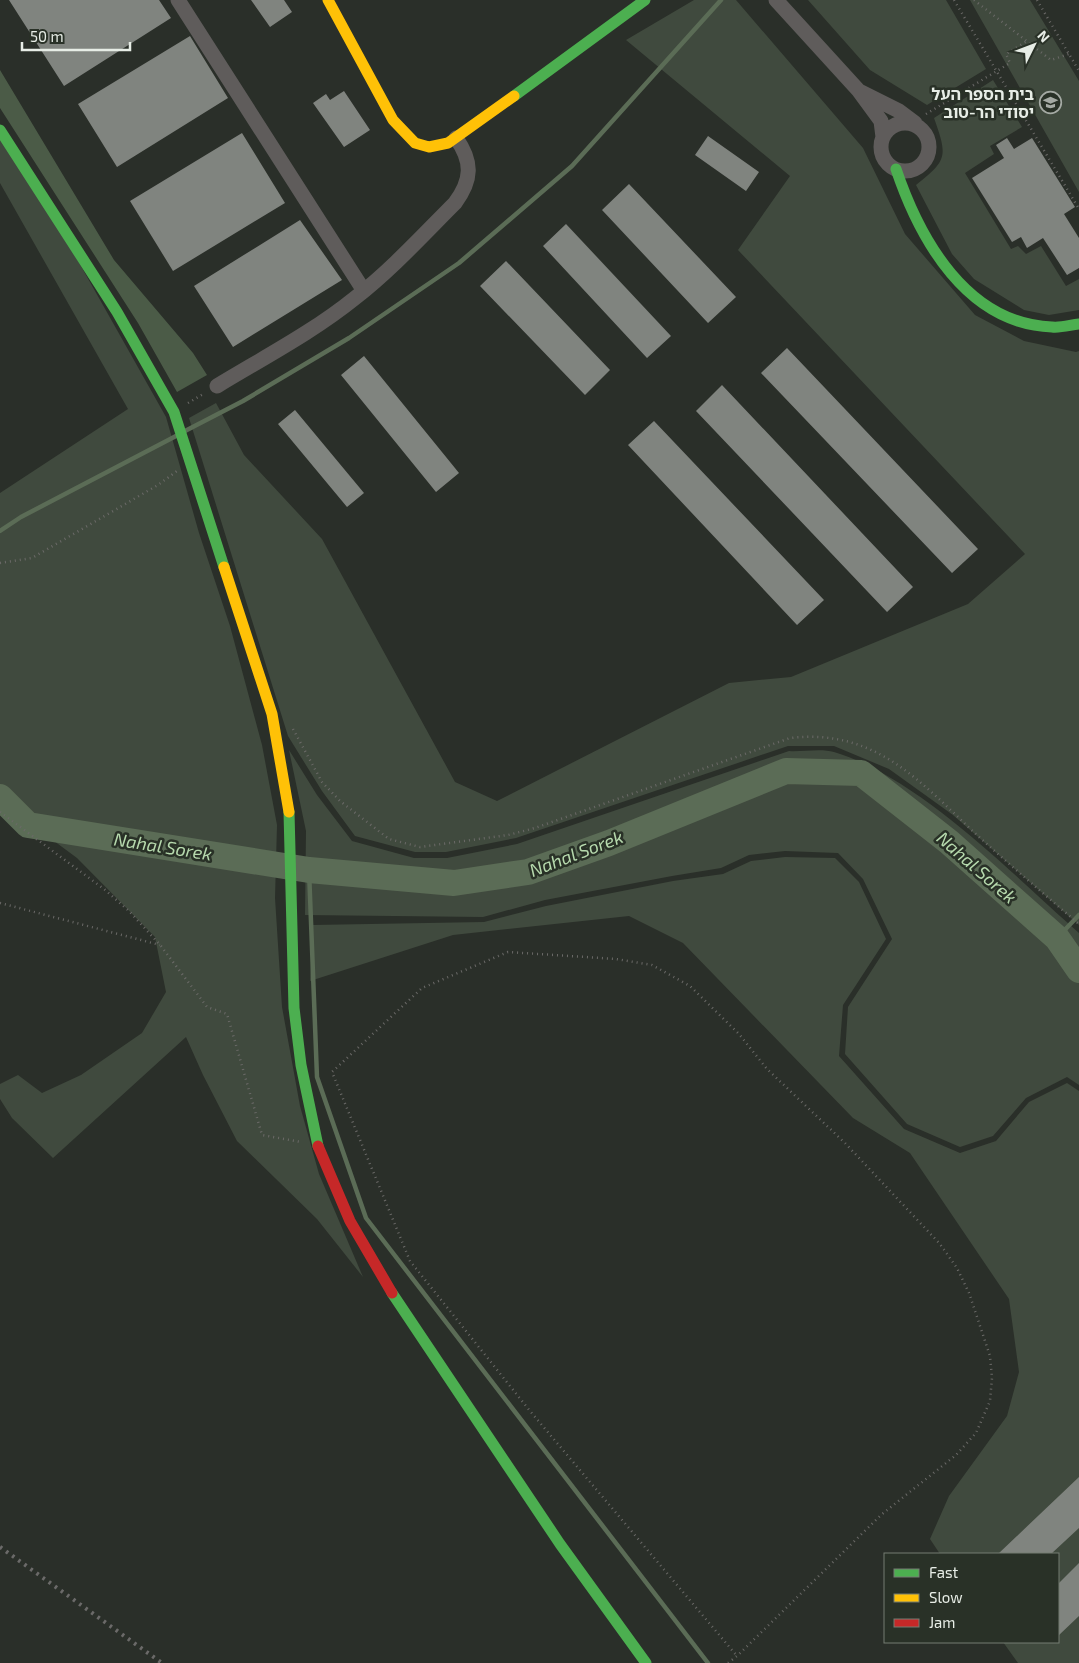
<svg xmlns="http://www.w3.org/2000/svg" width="1079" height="1663" font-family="'Exo 2','Noto Sans Hebrew',sans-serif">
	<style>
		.green { fill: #404a3e }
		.forest { fill: #4b5b47 }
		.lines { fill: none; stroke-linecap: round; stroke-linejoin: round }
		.stream { stroke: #5b6c56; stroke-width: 4.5 }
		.river { stroke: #5b6c56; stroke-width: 26 }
		.building { fill: #80847f }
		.path { stroke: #6b6a68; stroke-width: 2.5; stroke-dasharray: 1 4; stroke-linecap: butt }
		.street { stroke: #5f5c5b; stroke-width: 15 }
		.fast { stroke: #4caf50; stroke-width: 11 }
		.slow { stroke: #ffc107; stroke-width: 11 }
		.jam { stroke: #c62828; stroke-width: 11 }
		.rail { stroke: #6b6a69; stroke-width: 4; stroke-dasharray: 2.5 5; stroke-linecap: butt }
		.labels { text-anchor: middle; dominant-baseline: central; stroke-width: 5; stroke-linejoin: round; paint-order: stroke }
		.poi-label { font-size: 16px; font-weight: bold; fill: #e7ede6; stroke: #293127; text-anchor: end }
		.water-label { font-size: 18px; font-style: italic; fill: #b6d9ad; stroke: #293127 }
	</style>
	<rect width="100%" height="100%" fill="#2a2f29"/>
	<path class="green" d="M694 0H736L863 148 905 234 975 315 1024 341 1076 352 1079 351V925L953 815 889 769 834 746H788L516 838 446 852H415L355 836 322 791 288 736 189 418 216 403 244 455 322 539 455 782 497 801 729 683 791 677 968 604 1025 554 738 250 790 176 626 40Z
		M808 0H946L986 69 927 105 870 70Z
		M970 0H1030L1079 81V192Z
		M993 80 1022 127 990 146 994 154 965 173 1011 249 1018 246 1026 254 1041 246 1066 286 1079 279V310L1049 315 1024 310 974 279 952 254 916 185C947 160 948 157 934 118Z
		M0 139 64 236 166 417 199 533 230 626 262 745 277 825 275 898 282 1007 300 1106 319 1174 363 1277 317 1219 237 1141 203 1075 186 1037 53 1158 12 1118 0 1099V1084L18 1075 42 1093 81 1075 142 1033 166 992 155 937 77 858 0 801V493L128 409 0 183Z
		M289 750 317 795 352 841 414 858H447L517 844 789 751C802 752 821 748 834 752 920 778 1012 874 1079 933V1085L1067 1077 1026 1098 993 1136 960 1147 907 1124 845 1054 848 1007 892 939 863 879 838 853 785 851 749 855 721 868 672 876 545 900 483 917 305 915 306 831Z
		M785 857 835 858 859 882 886 939 843 1005 839 1056 904 1129 960 1153 996 1141 1029 1102 1067 1083 1079 1091V1663H1018L1003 1642H1058V1554H940L930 1539 949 1496 1007 1416 1019 1372 1009 1299 910 1153 853 1118 683 943 629 916 453 935 310 981 313 925 484 922 546 906 673 881 723 874 751 861Z"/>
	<path class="forest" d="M0 70 114 260 193 353 207 375 177 392 138 323 0 108Z"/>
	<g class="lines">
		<path class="stream" d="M185 431 243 401 349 338 459 263 572 166 721 0
			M0 531 21 517 176 436
			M309 870 317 1077 366 1218 708 1663
			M1057 938 1079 915"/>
		<path class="river" d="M0 797 28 825 309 870 454 883 528 872 609 843 786 771 861 773 949 842 1057 938 1079 970"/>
	</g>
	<path class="building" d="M9 0H159L171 18 64 86Z
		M251 0H284L292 12 270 27Z
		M190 36 228 98 117 167 78 104Z
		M344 91 370 130 344 147 313 103 326 94 330 100Z
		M242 133 285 203 173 271 130 201Z
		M708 136 759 172 746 191 695 155Z
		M1007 138 1014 149 1032 138 1075 207 1064 214 1079 238V268L1067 275 1043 238 1027 248 1021 237 1012 242 972 178 1004 158 996 145Z
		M629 184 736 297 708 323 602 210Z
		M300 220 342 280 233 347 194 286Z
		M566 224 671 336 647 358 543 246Z
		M506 261 610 370 585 395 480 286Z
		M787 348 978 549 952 573 761 373Z
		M364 356 459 473 436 492 341 375Z
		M722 385 913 587 887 612 696 411Z
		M295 410 364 493 347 507 278 424Z
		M654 421 824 600 797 625 628 445Z
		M1079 1477V1528L1051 1554H998Z
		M1079 1563V1616L1058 1636V1584Z"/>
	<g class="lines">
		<path class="path" d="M954 0 1079 209
			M974 0 1051 60 1069 54
			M1037 0 1079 71
			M926 114 1010 63 1006 54 1027 41
			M188 403 205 393
			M0 563 32 558 158 485 177 471
			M293 729 322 782 340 801 389 839 420 847 508 835 535 828 790 738C877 728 921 783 978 836 1011 866 1045 895 1079 924
			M0 812 104 889 129 911 161 946 207 1007 227 1014 262 1135 301 1142
			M0 903 160 945
			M728 1663 737 1656 881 1515 956 1455 976 1433 990 1401 992 1378 990 1356 969 1293 957 1268 940 1244 845 1143 767 1069 739 1034 690 986 652 965 616 959 508 952 422 988 332 1072 410 1261 530 1411 737 1656"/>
		<path class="street" d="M178 0 364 291
			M776 0 859 91
			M881 147a24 24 0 1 1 48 0a24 24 0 1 1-48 0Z
			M883 137 881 121 859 91 899 111 915 123
			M217 386C263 358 313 332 355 298 391 270 423 235 455 203 472 180 473 162 456 138"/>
		<path class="fast" d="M514 96 645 0
			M0 130 117 312 174 412 224 567
			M896 169C920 240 967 324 1052 327 1061 328 1070 325 1079 324
			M289 812 294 1008 301 1065 318 1146
			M392 1293 560 1544 646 1663"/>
		<path class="slow" d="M328 0 393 120 415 143 429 147 448 143 514 96
			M224 567 272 714 289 812"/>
		<path class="jam" d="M318 1146 350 1221 392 1293"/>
		<path class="rail" d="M0 1547 162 1663"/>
	</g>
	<defs>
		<symbol id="school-ring" viewBox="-11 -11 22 22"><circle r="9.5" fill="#293127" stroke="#a5aaa4" stroke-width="1.5"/><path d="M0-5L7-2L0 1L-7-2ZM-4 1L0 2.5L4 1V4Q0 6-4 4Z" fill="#a5aaa4"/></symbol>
	</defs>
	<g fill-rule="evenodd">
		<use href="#school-ring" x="1038" y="90" width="25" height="25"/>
	</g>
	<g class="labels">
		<g class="poi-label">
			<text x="1034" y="93">בית הספר העל<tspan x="1034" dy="18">יסודי הר-טוב</tspan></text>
		</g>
		<g class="water-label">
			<text transform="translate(163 846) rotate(9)">Nahal Sorek</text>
			<text transform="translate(576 853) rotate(-21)">Nahal Sorek</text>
			<text transform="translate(977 867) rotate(41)">Nahal Sorek</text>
		</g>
	</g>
	<rect x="884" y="1553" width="175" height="90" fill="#293127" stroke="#757c73"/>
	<rect x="894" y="1569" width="25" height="8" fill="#4caf50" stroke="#757c73"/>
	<text x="929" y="1578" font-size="15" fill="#e7ede6">Fast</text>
	<rect x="894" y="1594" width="25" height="8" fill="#ffc107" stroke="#757c73"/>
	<text x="929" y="1603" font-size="15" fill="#e7ede6">Slow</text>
	<rect x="894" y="1619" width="25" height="8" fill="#c62828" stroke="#757c73"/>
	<text x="929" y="1628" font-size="15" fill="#e7ede6">Jam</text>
	<g transform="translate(1034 45) rotate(48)" stroke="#293127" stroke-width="4" paint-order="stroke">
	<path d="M0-4L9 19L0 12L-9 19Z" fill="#e7ede6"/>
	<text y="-8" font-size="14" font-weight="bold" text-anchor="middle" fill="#e7ede6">N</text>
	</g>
	<path d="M22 42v8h108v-8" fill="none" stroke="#e7ede6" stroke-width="2.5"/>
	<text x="30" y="42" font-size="15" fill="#e7ede6" stroke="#293127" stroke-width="4" paint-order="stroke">50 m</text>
</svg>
